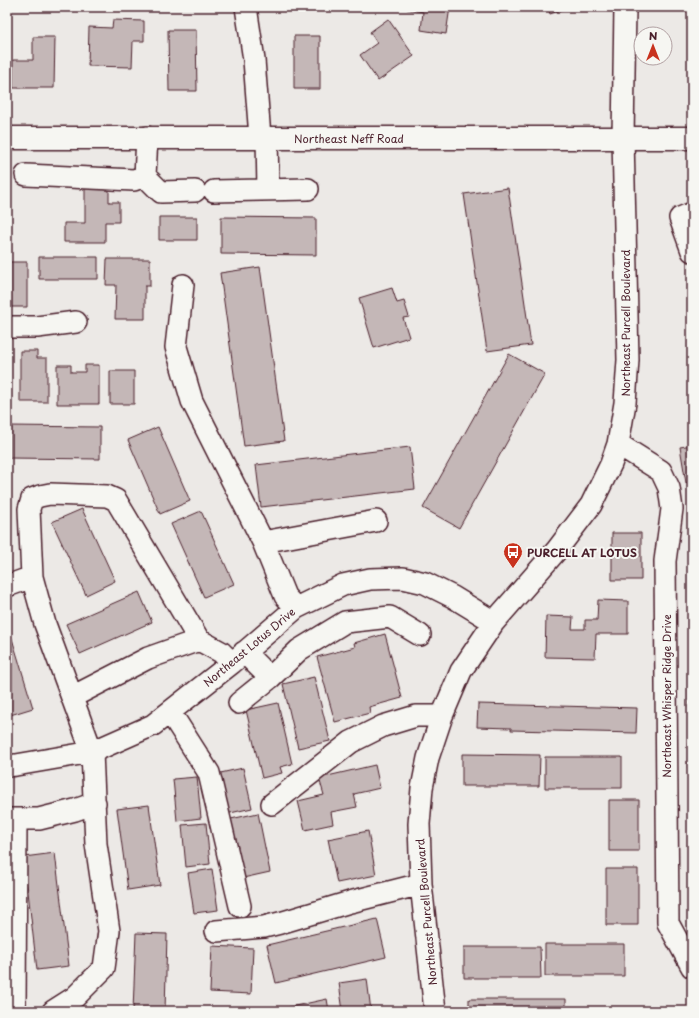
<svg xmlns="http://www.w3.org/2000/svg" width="699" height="1018" font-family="'Playpen Sans',sans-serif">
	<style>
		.building { fill: #c4b7b7; stroke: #4a1f2b }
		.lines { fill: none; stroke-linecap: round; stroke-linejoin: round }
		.minor-casing { stroke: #4a1f2b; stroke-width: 24 }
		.major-casing { stroke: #4a1f2b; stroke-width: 25 }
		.minor { stroke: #f6f6f2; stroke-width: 21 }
		.major { stroke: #f6f6f2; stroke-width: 22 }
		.labels { text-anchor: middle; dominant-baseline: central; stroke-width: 4; stroke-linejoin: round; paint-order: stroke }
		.street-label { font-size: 11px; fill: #4a1f2b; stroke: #f6f6f2 }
		.poi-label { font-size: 11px; font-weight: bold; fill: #4a1f2b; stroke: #f6f6f2; text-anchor: start }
	</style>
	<rect width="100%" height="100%" fill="#ece9e6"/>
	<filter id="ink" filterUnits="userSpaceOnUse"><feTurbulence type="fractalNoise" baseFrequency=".025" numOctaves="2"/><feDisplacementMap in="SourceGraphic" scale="8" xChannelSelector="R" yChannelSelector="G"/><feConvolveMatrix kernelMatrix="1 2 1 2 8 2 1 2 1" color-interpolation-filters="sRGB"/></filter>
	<g filter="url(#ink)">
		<path class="building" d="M408 7H450L446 34 421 30 423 12 407 9Z
			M548 7H570L550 14Z
			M388 19 414 56 378 81 360 55 377 43 370 32Z
			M113 20 144 21V41H133L132 67 88 66 89 27 112 28Z
			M168 30H196L197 91H169Z
			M294 36H320V89H294Z
			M33 37H55L54 88H13V60H33Z
			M85 179H109V202H119V222H105V242H64V223H85Z
			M508 188 531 345 487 351 464 194Z
			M159 217H197V240H159Z
			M221 217 316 218V255L221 254Z
			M39 257H98V279H39Z
			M107 259H150V286H145V319H115L116 285H106Z
			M7 262H27V307H7Z
			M260 267 284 441 244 446 220 273Z
			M392 288 397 303 404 301 409 317 403 318 409 337 374 348 359 298Z
			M20 351H37V358H47V402H20Z
			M509 354 545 374 459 528 423 508Z
			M57 365H71V372H85V365H99V404H57Z
			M110 371H134V404H110Z
			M9 426 100 427V459L9 458Z
			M158 427 190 501 160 514 128 440Z
			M692 445V482L686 483 680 447Z
			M410 447 415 489 261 507 256 465Z
			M82 509 115 581 86 595 52 522Z
			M201 511 234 584 204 597 171 524Z
			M612 533H641V580H612Z
			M691 550H692V599H691Z
			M139 592 152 622 80 654 66 624Z
			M598 600 628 601V634H596L595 658 545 657 546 616 573 617 572 629H585V620H597Z
			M10 632 33 708 7 716V633Z
			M385 634 402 698 369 707 370 713 335 722 317 657 355 647 354 643Z
			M689 664H692V708H689Z
			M314 677 330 741 298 748 283 684Z
			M278 703 292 764 280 767 282 773 262 778 246 710Z
			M478 704 637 708 636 733 511 730V728L477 727Z
			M689 743H692V768H688Z
			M462 754 540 755 539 786H462Z
			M545 757H622V788H545Z
			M375 765 380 788 354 794 357 807 331 812 333 824 305 830 298 801 324 795 319 778Z
			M243 768 252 808 226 814 216 774Z
			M197 777 201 818 177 821 173 779Z
			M609 800H639V851H609Z
			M149 805 160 885 128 890 117 809Z
			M258 813 270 872 243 878 231 819Z
			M206 823 210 864 186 867 182 825Z
			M368 831 376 875 337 883 328 839Z
			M688 845H692V885H689Z
			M55 853 69 966 37 970 24 857Z
			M212 869 218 910 194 913 188 873Z
			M606 869H638V925H606Z
			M377 919 386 957 276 983 267 945Z
			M136 933 167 934 165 1011H133Z
			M545 944H624V976H545Z
			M212 946 253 948 251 994 210 992Z
			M464 947H540L541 978H464Z
			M367 979 371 1011H343L339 983Z
			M327 999 329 1011H272Z
			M469 999H566V1011H469Z"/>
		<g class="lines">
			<defs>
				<path id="minor" d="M246 7 254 60 260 137
					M267 137 268 190
					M26 175 134 180 145 176 147 137
					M145 176 161 192 195 191
					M214 191 308 189
					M692 213 680 218 692 251
					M183 285 176 347 192 401 263 542 285 596 296 608
					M7 327H37L76 322
					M618 444 661 471 669 488 672 509 665 561 668 923 692 967
					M263 542 376 521
					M7 586 32 577
					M244 652 270 678
					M72 697 148 658 199 640
					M239 703 270 678 299 650 345 622 390 617 420 635
					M170 712 209 773 240 906
					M7 766 16 765 92 752 153 725 232 663 296 608 343 585 370 579 403 578 425 583 453 597 494 622
					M272 804 351 742 383 726 416 716H442
					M7 819H39L75 810 95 803
					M216 931 264 927 280 923 350 902 421 884
					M15 1011 16 819
					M53 1011 75 997 104 968 109 931 96 844 92 752 45 624 32 577 29 509 32 499 40 496 50 494 107 496 116 500 199 640 221 652 232 663
					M435 1011 421 884 419 824 422 788 428 758 442 716 461 671 494 622 556 551 591 505 611 464 618 444 625 403 628 360 623 138 625 7"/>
				<path id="major" d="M7 138H692"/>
			</defs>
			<use href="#minor" class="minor-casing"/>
			<use href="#major" class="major-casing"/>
			<use href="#minor" class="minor"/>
			<use href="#major" class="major"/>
		</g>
	</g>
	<defs>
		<symbol id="bus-pin" viewBox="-11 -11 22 30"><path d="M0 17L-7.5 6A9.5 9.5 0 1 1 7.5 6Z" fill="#c8321e" stroke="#f6f6f2"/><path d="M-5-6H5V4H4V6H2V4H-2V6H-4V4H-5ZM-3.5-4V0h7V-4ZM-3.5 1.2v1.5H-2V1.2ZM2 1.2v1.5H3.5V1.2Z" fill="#fff"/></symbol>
	</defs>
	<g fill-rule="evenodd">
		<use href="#bus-pin" x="502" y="541" width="22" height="30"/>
	</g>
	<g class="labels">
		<g class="street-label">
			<text x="349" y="138">Northeast Neff Road</text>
			<text transform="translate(625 323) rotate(-90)">Northeast Purcell Boulevard</text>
			<text transform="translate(249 647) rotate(-40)">Northeast Lotus Drive</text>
			<text transform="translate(666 696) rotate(-90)">Northeast Whisper Ridge Drive</text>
			<text transform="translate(426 912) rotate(-95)">Northeast Purcell Boulevard</text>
		</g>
		<g class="poi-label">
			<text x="527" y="552">PURCELL AT LOTUS</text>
		</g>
	</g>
	<rect width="699" height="1018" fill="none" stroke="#f6f6f2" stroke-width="24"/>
	<rect x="12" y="12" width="675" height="994" fill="none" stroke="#4a1f2b" stroke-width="1.5" filter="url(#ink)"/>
	<g transform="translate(653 46)"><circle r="19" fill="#f6f6f2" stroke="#b1a0a2"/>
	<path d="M0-3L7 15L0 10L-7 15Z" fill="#c8321e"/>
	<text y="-6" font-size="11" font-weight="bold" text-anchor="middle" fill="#4a1f2b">N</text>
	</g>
</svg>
